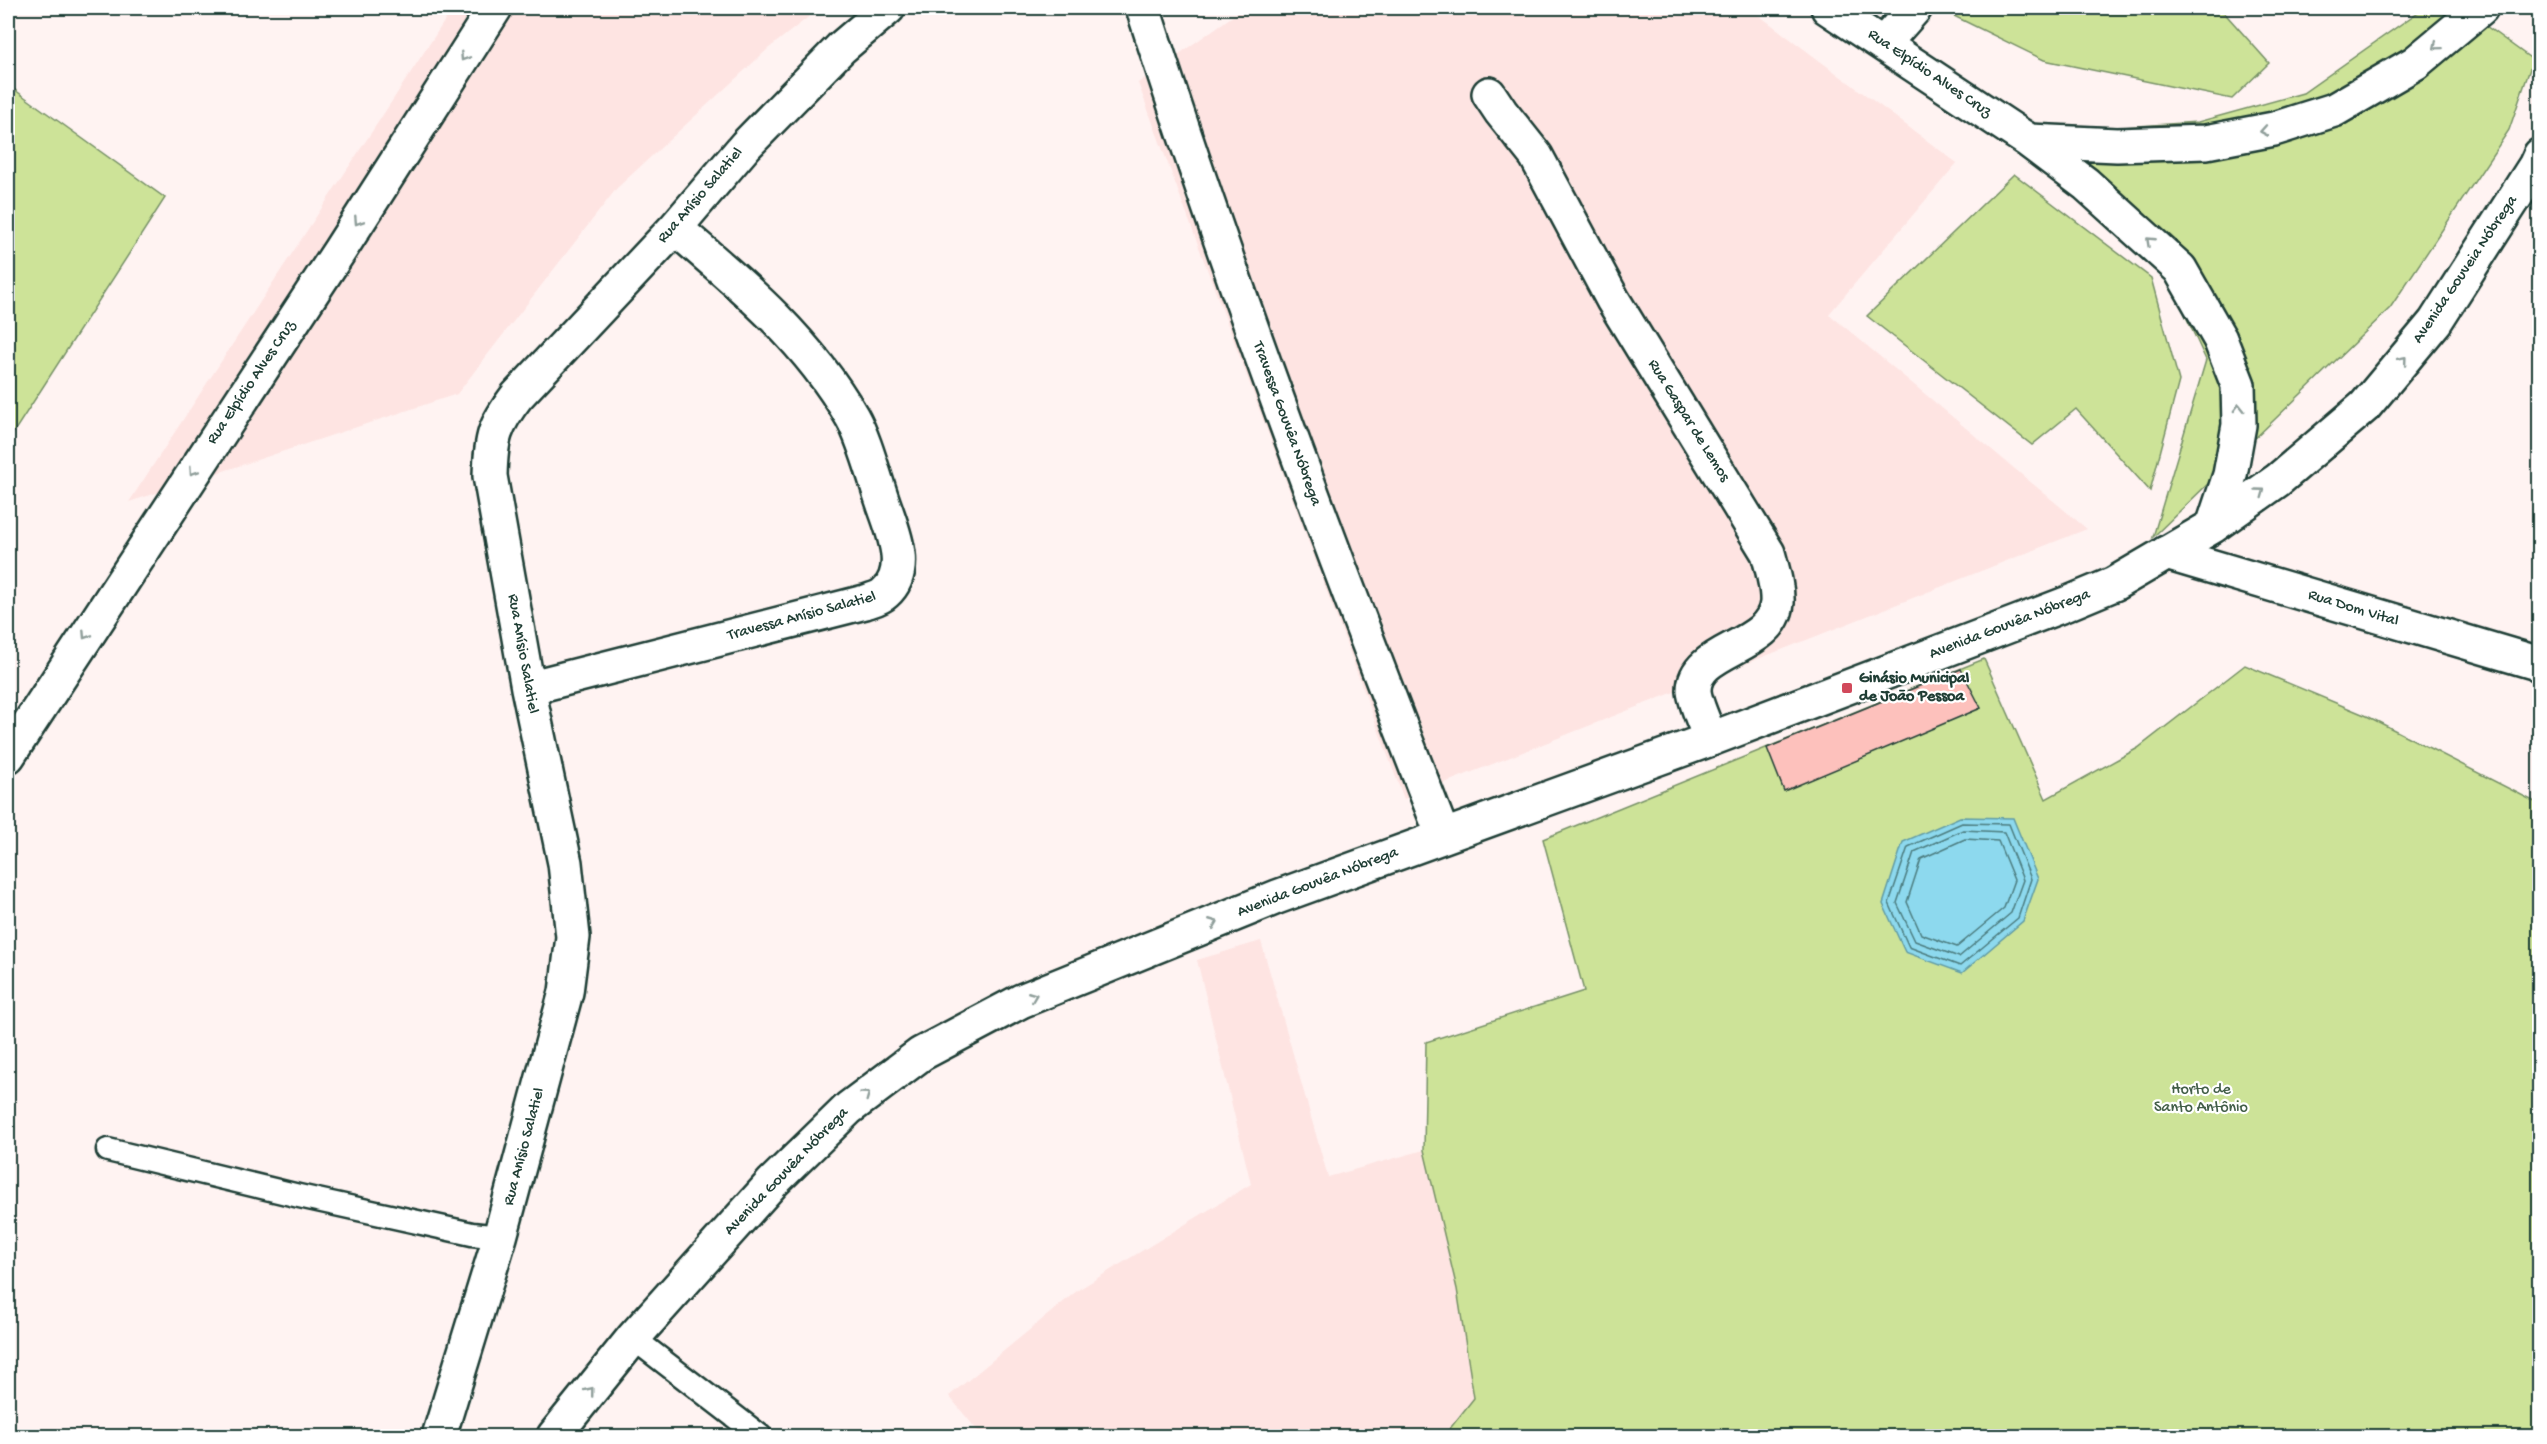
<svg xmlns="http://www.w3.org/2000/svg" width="2547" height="1444" font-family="'Gochi Hand',sans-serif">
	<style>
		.built { fill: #fee4e2 }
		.green { fill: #cde398; stroke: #769066; stroke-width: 1.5 }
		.water { fill: #8dd9ee; stroke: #619ba4; stroke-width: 1.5 }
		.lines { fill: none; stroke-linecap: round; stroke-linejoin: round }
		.shore { stroke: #4b7b7e; stroke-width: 1.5 }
		.building { fill: #fdc1bc; stroke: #1f3d34; stroke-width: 1.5 }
		.lane-casing { stroke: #1f3d34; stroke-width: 27 }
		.street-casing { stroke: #1f3d34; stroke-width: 38 }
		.secondary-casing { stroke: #1f3d34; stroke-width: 38 }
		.primary-casing { stroke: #1f3d34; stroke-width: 38 }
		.lane { stroke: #fff; stroke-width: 22 }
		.street { stroke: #fff; stroke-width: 33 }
		.secondary { stroke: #fff; stroke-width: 33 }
		.primary { stroke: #fff; stroke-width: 33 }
		.oneway { stroke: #8f9e9a }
		.poi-dot { fill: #d1495b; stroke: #fff; stroke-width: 2 }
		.labels { text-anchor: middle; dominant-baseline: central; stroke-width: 4.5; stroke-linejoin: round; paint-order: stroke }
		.street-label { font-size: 16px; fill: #1f3d34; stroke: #fff }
		.poi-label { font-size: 16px; font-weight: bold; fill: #1f3d34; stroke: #fff; text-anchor: start }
		.park-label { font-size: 16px; fill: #425e48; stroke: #fff }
	</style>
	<rect width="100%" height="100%" fill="#fff3f2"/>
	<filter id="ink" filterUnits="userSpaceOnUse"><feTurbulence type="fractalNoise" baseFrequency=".0167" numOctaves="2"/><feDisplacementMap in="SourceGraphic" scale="12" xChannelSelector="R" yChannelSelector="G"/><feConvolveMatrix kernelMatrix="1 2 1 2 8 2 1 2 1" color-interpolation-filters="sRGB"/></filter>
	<g filter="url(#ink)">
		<path class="built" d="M453 8H820L769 48 617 188 457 394 129 502Z
			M1244 8H1749L1957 163 1829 314 2087 529 1404 799 1138 83Z
			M1261 941 1328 1177 1424 1150 1482 1389 1444 1436H982L949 1396 1078 1290 1251 1184 1197 960Z"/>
		<path class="green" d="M1962 8H2220L2269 63 2232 99 2044 60 1954 16Z
			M2424 8H2461L2533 60 2509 130 2390 308 2153 537 2206 360 2170 282 2017 134 2198 122 2303 93Z
			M8 85 165 198 8 441Z
			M2014 174 2151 278 2179 381 2150 491 2076 409 2032 445 1867 316Z
			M1984 659 2046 799 2138 748 2245 665 2367 716 2539 804V1436H1444L1474 1398 1457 1289 1424 1150 1426 1042 1584 991 1543 839Z"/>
		<path class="water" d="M1960 817 2013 818 2038 879 2023 921 1962 973 1905 952 1883 904 1903 842Z"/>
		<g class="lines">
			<path class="shore" d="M1962 823 2009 824 2031 879 2018 918 1960 966 1909 947 1889 903 1908 847Z
				M1963 830 2004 832 2023 880 2011 913 1959 957 1915 941 1897 903 1914 852Z
				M1965 839 1998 841 2014 880 2004 908 1957 947 1921 934 1907 902 1921 859Z"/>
		</g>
		<path class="building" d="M1961 669 1981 708 1784 791 1767 748Z"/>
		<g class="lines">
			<defs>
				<path id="lane" d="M108 1150 299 1196 472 1234 500 1237
					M633 1338 760 1436"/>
				<path id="street" d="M1143 8C1232 287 1336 562 1443 836
					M1884 43 1915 8
					M1489 94 1501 112 1536 156 1613 300 1768 553C1772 568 1778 587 1777 603 1772 650 1693 647 1694 691 1695 703 1706 727 1711 739
					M2166 553 2540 664
					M528 688 865 602C871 600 880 598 885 593 910 571 894 534 885 508 875 481 866 442 852 417 808 340 742 285 675 228
					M439 1436 500 1237 566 992 573 937 565 863 528 688 490 476C491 438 494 426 517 396L675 228 746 145 841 48 888 8"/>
				<path id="secondary" d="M1828 8 2029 141 2086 184 2180 269 2220 339 2238 385 2239 425 2230 475 2213 526
					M2029 141 2117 145 2206 142 2274 129 2334 110 2415 63 2481 8
					M554 1436 633 1338 773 1182 849 1108 921 1054 1021 1001 1277 897 1711 739 2066 604 2114 584 2213 526 2278 480 2365 406 2435 322 2535 166 2540 155"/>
				<path id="primary" d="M8 756 340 250 495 8"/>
			</defs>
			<use href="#lane" class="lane-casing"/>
			<use href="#street" class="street-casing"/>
			<use href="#secondary" class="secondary-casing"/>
			<use href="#primary" class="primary-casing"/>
			<use href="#lane" class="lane"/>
			<use href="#street" class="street"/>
			<use href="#secondary" class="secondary"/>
			<use href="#primary" class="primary"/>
		</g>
		<defs><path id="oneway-chevron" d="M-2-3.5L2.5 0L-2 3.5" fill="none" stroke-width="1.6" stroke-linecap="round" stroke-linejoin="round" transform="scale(1.5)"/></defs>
		<g class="oneway">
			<use href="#oneway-chevron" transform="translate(2437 46) rotate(140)"/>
			<use href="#oneway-chevron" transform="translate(464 57) rotate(123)"/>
			<use href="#oneway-chevron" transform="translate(2264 131) rotate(170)"/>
			<use href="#oneway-chevron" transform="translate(358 221) rotate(123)"/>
			<use href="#oneway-chevron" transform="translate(2150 241) rotate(-137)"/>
			<use href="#oneway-chevron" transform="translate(2403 360) rotate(-50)"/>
			<use href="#oneway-chevron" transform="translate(2239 408) rotate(-91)"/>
			<use href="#oneway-chevron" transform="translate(193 471) rotate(124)"/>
			<use href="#oneway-chevron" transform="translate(2261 492) rotate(-36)"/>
			<use href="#oneway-chevron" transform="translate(86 635) rotate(123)"/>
			<use href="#oneway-chevron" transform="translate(1214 923) rotate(-22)"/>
			<use href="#oneway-chevron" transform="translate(1033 996) rotate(-22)"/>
			<use href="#oneway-chevron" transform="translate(866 1095) rotate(-36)"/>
			<use href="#oneway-chevron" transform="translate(590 1391) rotate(-51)"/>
		</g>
	</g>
	<rect class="poi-dot" x="1841" y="682" width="12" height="12" rx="3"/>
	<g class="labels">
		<g class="street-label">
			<text transform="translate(1929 74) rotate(34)">Rua Elpídio Alves Cruz</text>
			<text transform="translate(701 196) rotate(-49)">Rua Anísio Salatiel</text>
			<text transform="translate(2466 270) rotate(-56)">Avenida Gouveia Nóbrega</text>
			<text transform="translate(252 383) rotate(-56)">Rua Elpídio Alves Cruz</text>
			<text transform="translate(1688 421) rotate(58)">Rua Gaspar de Lemos</text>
			<text transform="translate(1286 424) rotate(70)">Travessa Gouvêa Nóbrega</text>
			<text transform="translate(2353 609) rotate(17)">Rua Dom Vital</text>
			<text transform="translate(802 617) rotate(-15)">Travessa Anísio Salatiel</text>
			<text transform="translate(2010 625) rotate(-21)">Avenida Gouvêa Nóbrega</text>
			<text transform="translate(522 654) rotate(80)">Rua Anísio Salatiel</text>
			<text transform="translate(1318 883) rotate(-21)">Avenida Gouvêa Nóbrega</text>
			<text transform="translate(525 1147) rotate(-75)">Rua Anísio Salatiel</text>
			<text transform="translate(787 1172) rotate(-46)">Avenida Gouvêa Nóbrega</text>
		</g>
		<g class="poi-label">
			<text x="1859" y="679">Ginásio Municipal<tspan x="1859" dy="18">de João Pessoa</tspan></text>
		</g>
		<g class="park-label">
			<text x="2201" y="1090">Horto de<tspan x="2201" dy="18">Santo Antônio</tspan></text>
		</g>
	</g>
	<rect width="2547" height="1444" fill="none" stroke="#fff" stroke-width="30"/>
	<rect x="15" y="15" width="2517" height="1414" fill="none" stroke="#1f3d34" stroke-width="2" filter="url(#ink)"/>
</svg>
